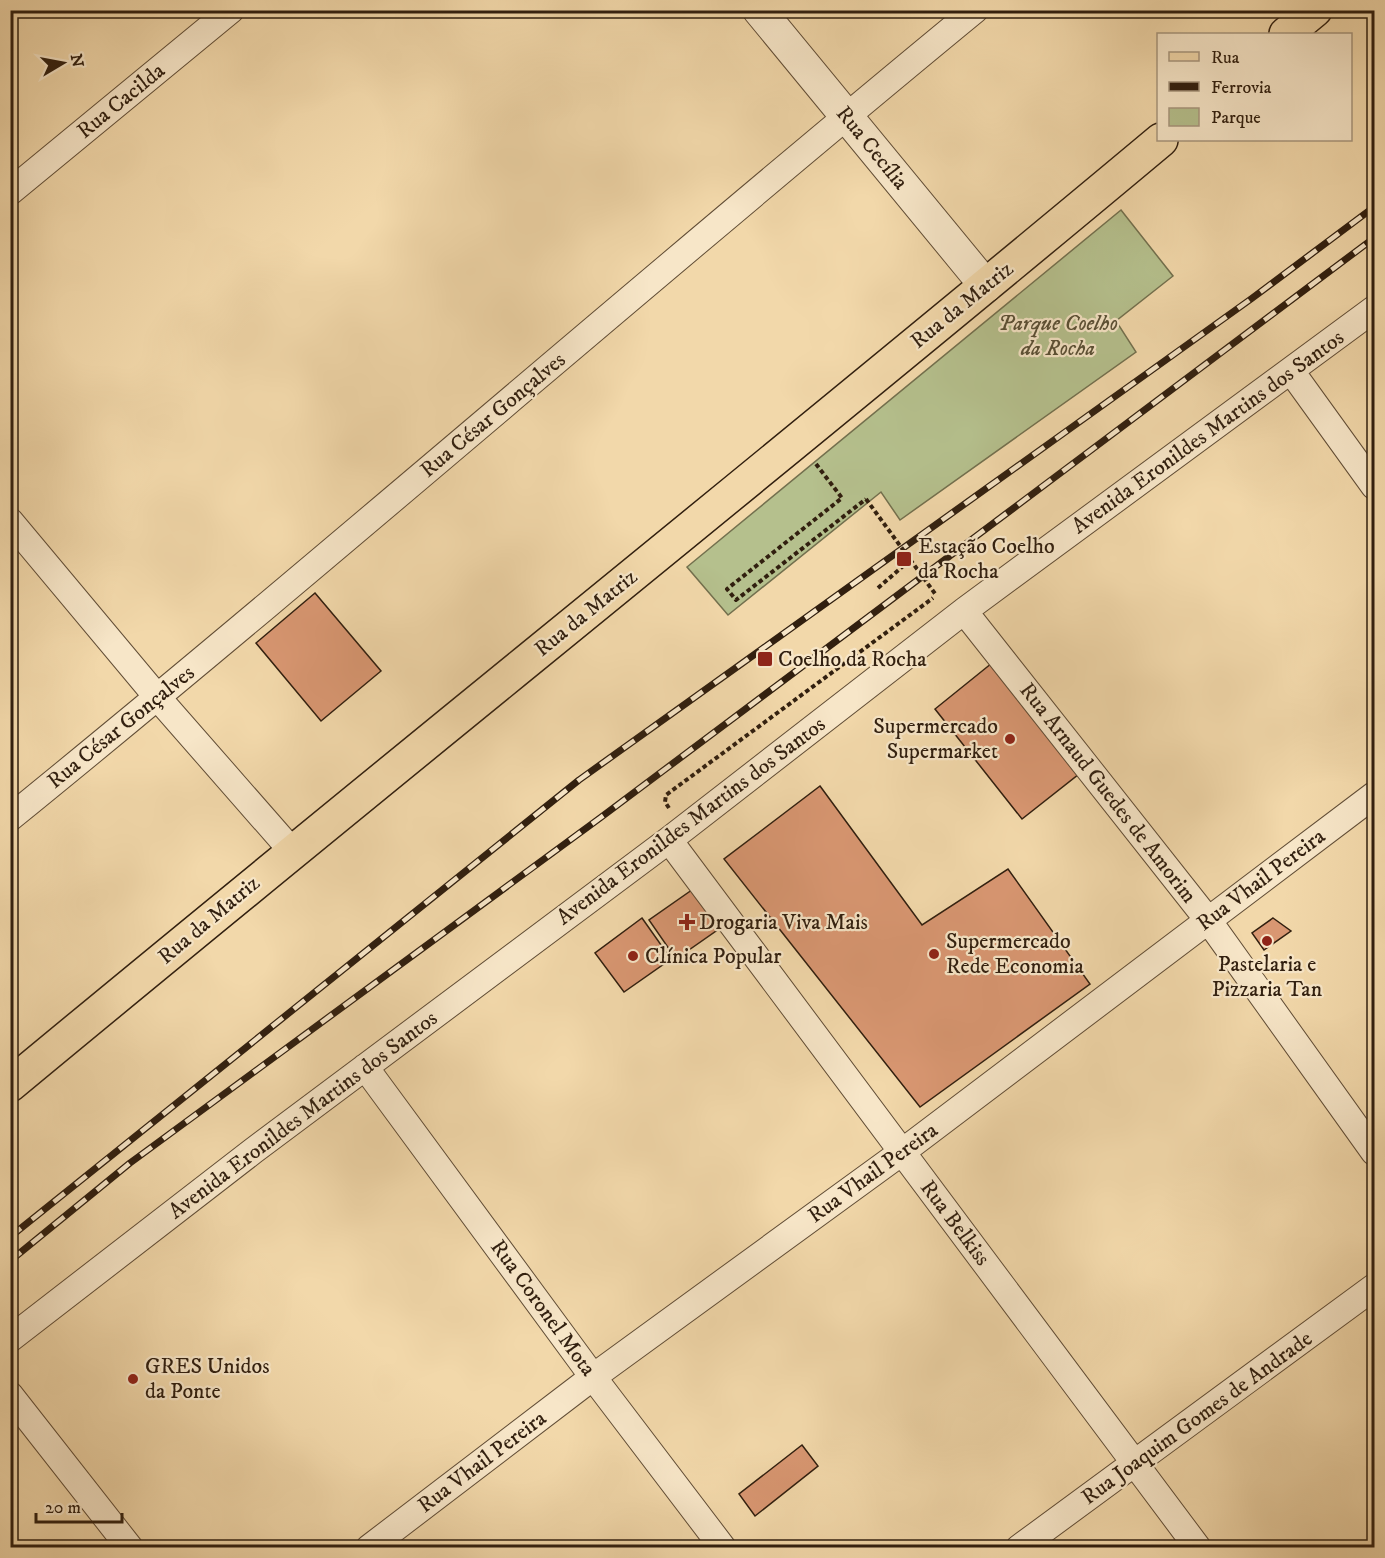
<svg xmlns="http://www.w3.org/2000/svg" width="1385" height="1558" font-family="'IM FELL DW Pica',serif">
	<style>
		.green { fill: #b5c08d; stroke: #73704e; stroke-width: 1.5 }
		.building { fill: #d99772; stroke: #311f0f; stroke-width: 1.5 }
		.lines { fill: none; stroke-linecap: round; stroke-linejoin: round }
		.minor-casing { stroke: #614d36; stroke-width: 28 }
		.tertiary-casing { stroke: #614d36; stroke-width: 34 }
		.primary-casing { stroke: #311f0f; stroke-width: 36 }
		.path { stroke: #311f0f; stroke-width: 4; stroke-dasharray: 4.5 3; stroke-linecap: butt }
		.minor { stroke: #f7e6c8; stroke-width: 26 }
		.tertiary { stroke: #f7e6c8; stroke-width: 32 }
		.primary { stroke: #f2d8aa; stroke-width: 33 }
		.rail-casing { stroke: #311f0f; stroke-width: 7 }
		.rail { stroke: #f7e6c8; stroke-width: 4.5; stroke-dasharray: 14; stroke-linecap: butt }
		.path-bridge { stroke: #311f0f; stroke-width: 4; stroke-dasharray: 4.5 3; stroke-linecap: butt }
		.poi-dot { fill: #8f2418; stroke: #f7e6c8; stroke-width: 2 }
		.labels { text-anchor: middle; dominant-baseline: central; stroke-width: 4.5; stroke-linejoin: round; paint-order: stroke }
		.street-label { font-size: 22px; fill: #311f0f; stroke: #f7e6c8 }
		.park-label { font-size: 22px; font-style: italic; fill: #594f35; stroke: #f7e6c8 }
		.poi-label { font-size: 22px; fill: #311f0f; stroke: #f7e6c8; text-anchor: start }
	</style>
	<rect width="100%" height="100%" fill="#f2d8aa"/>
	<filter id="stains"><feTurbulence type="fractalNoise" baseFrequency=".00333" numOctaves="4"/><feColorMatrix values="0 0 0 0 .2 0 0 0 0 .09 0 0 0 0 .02 0 0 0 .5 -.17"/></filter>
	<radialGradient id="worn" r=".72"><stop offset=".6" stop-color="#630" stop-opacity="0"/><stop offset="1" stop-color="#630" stop-opacity=".3"/></radialGradient>
	<path class="green" d="M1121 210 1173 276 1116 321 1136 352 900 520 881 492 728 615 687 567Z"/>
	<path class="building" d="M315 593 381 671 321 721 256 643Z
		M997 659 1084 770 1022 819 935 709Z
		M820 786 922 925 1008 869 1090 984 920 1107 724 859Z
		M699 885 726 924 676 959 649 920Z
		M642 918 671 959 624 992 595 953Z
		M1273 918 1291 931 1264 950 1252 933Z
		M802 1445 818 1466 755 1516 739 1494Z"/>
	<g class="lines">
		<defs>
			<path id="minor" d="M10 192 231 10
				M1291 371 1374 486
				M10 521 158 698 292 851
				M964 611 1208 920 1374 1152
				M10 818C336 553 651 276 975 10
				M669 840 1198 1548
				M365 1067 593 1377 723 1548
				M10 1339 253 1151 669 840 964 611 1374 309
				M10 1395 130 1548
				M369 1548 593 1377 902 1152 1374 795
				M1019 1548 1374 1287"/>
			<path id="tertiary" d="M759 10 986 286"/>
			<path id="primary" d="M1286 34 1315 10
				M10 1085C392 768 781 458 1161 140"/>
		</defs>
		<use href="#minor" class="minor-casing"/>
		<use href="#tertiary" class="tertiary-casing"/>
		<use href="#primary" class="primary-casing"/>
		<path class="path" d="M816 464 842 498 727 589 736 600 866 499
			M878 588 910 560
			M669 808 665 802 666 795 933 598"/>
		<use href="#minor" class="minor"/>
		<use href="#tertiary" class="tertiary"/>
		<use href="#primary" class="primary"/>
		<defs>
			<path id="rail" d="M10 1237 579 780 1251 299 1374 207
				M10 1261 130 1163 600 818 1374 238"/>
		</defs>
		<use href="#rail" class="rail-casing"/>
		<use href="#rail" class="rail"/>
		<path class="path-bridge" d="M866 499 936 595"/>
	</g>
	<g class="poi-dot">
		<rect x="896" y="551" width="16" height="16" rx="3"/>
		<rect x="757" y="651" width="16" height="16" rx="3"/>
		<circle cx="1010" cy="739" r="6"/>
		<path d="M684 913h6v6h6v6h-6v6h-6v-6h-6v-6h6z"/>
		<circle cx="1267" cy="941" r="6"/>
		<circle cx="934" cy="954" r="6"/>
		<circle cx="633" cy="956" r="6"/>
		<circle cx="133" cy="1379" r="6"/>
	</g>
	<g class="labels">
		<g class="street-label">
			<text transform="translate(121 101) rotate(-39)">Rua Cacilda</text>
			<text transform="translate(872 148) rotate(51)">Rua Cecília</text>
			<text transform="translate(962 305) rotate(-39)">Rua da Matriz</text>
			<text transform="translate(493 415) rotate(-40)">Rua César Gonçalves</text>
			<text transform="translate(1208 432) rotate(-36)">Avenida Eronildes Martins dos Santos</text>
			<text transform="translate(586 613) rotate(-39)">Rua da Matriz</text>
			<text transform="translate(121 727) rotate(-39)">Rua César Gonçalves</text>
			<text transform="translate(1108 793) rotate(52)">Rua Arnaud Guedes de Amorim</text>
			<text transform="translate(691 821) rotate(-37)">Avenida Eronildes Martins dos Santos</text>
			<text transform="translate(1261 880) rotate(-37)">Rua Vhail Pereira</text>
			<text transform="translate(209 920) rotate(-40)">Rua da Matriz</text>
			<text transform="translate(303 1115) rotate(-37)">Avenida Eronildes Martins dos Santos</text>
			<text transform="translate(873 1173) rotate(-36)">Rua Vhail Pereira</text>
			<text transform="translate(955 1223) rotate(53)">Rua Belkiss</text>
			<text transform="translate(543 1308) rotate(54)">Rua Coronel Mota</text>
			<text transform="translate(1197 1418) rotate(-36)">Rua Joaquim Gomes de Andrade</text>
			<text transform="translate(482 1462) rotate(-37)">Rua Vhail Pereira</text>
		</g>
		<g class="park-label">
			<text x="1058" y="323">Parque Coelho<tspan x="1058" dy="25">da Rocha</tspan></text>
		</g>
		<g class="poi-label">
			<text x="918" y="546">Estação Coelho<tspan x="918" dy="25">da Rocha</tspan></text>
			<text x="778" y="659">Coelho da Rocha</text>
			<text x="998" y="726" text-anchor="end">Supermercado<tspan x="998" dy="25">Supermarket</tspan></text>
			<text x="699" y="922">Drogaria Viva Mais</text>
			<text x="946" y="941">Supermercado<tspan x="946" dy="25">Rede Economia</tspan></text>
			<text x="645" y="956">Clínica Popular</text>
			<text x="1267" y="964" text-anchor="middle">Pastelaria e<tspan x="1267" dy="25">Pizzaria Tan</tspan></text>
			<text x="145" y="1366">GRES Unidos<tspan x="145" dy="25">da Ponte</tspan></text>
		</g>
	</g>
	<rect width="1385" height="1558" fill="none" stroke="#f2d8aa" stroke-width="36"/>
	<rect x="12" y="12" width="1361" height="1534" fill="none" stroke="#311f0f" stroke-width="3"/>
	<rect x="18" y="18" width="1349" height="1522" fill="none" stroke="#311f0f" stroke-width="1.5"/>
	<rect x="1157" y="33" width="195" height="108" fill="#f7e6c8" stroke="#a8967e" stroke-width="1.5"/>
	<rect x="1169" y="52" width="30" height="9" fill="#f2d8aa" stroke="#a8967e" stroke-width="1.5"/>
	<text x="1211" y="63" font-size="18" fill="#311f0f">Rua</text>
	<rect x="1169" y="82" width="30" height="9" fill="#311f0f" stroke="#a8967e" stroke-width="1.5"/>
	<text x="1211" y="93" font-size="18" fill="#311f0f">Ferrovia</text>
	<rect x="1169" y="108" width="30" height="18" fill="#b5c08d" stroke="#a8967e" stroke-width="1.5"/>
	<text x="1211" y="123" font-size="18" fill="#311f0f">Parque</text>
	<g transform="translate(63 63) rotate(80)" stroke="#f7e6c8" stroke-width="4.5" paint-order="stroke">
	<path d="M0-4.5L10 22L0 15L-10 22Z" fill="#311f0f"/>
	<text y="-9" font-size="16" font-weight="bold" text-anchor="middle" fill="#311f0f">N</text>
	</g>
	<path d="M36 1513v9h86v-9" fill="none" stroke="#311f0f" stroke-width="3"/>
	<text x="45" y="1513" font-size="18" fill="#311f0f" stroke="#f7e6c8" stroke-width="4.5" paint-order="stroke">20 m</text>
	<rect width="100%" height="100%" filter="url(#stains)"/>
	<rect width="100%" height="100%" fill="url(#worn)"/>
</svg>
